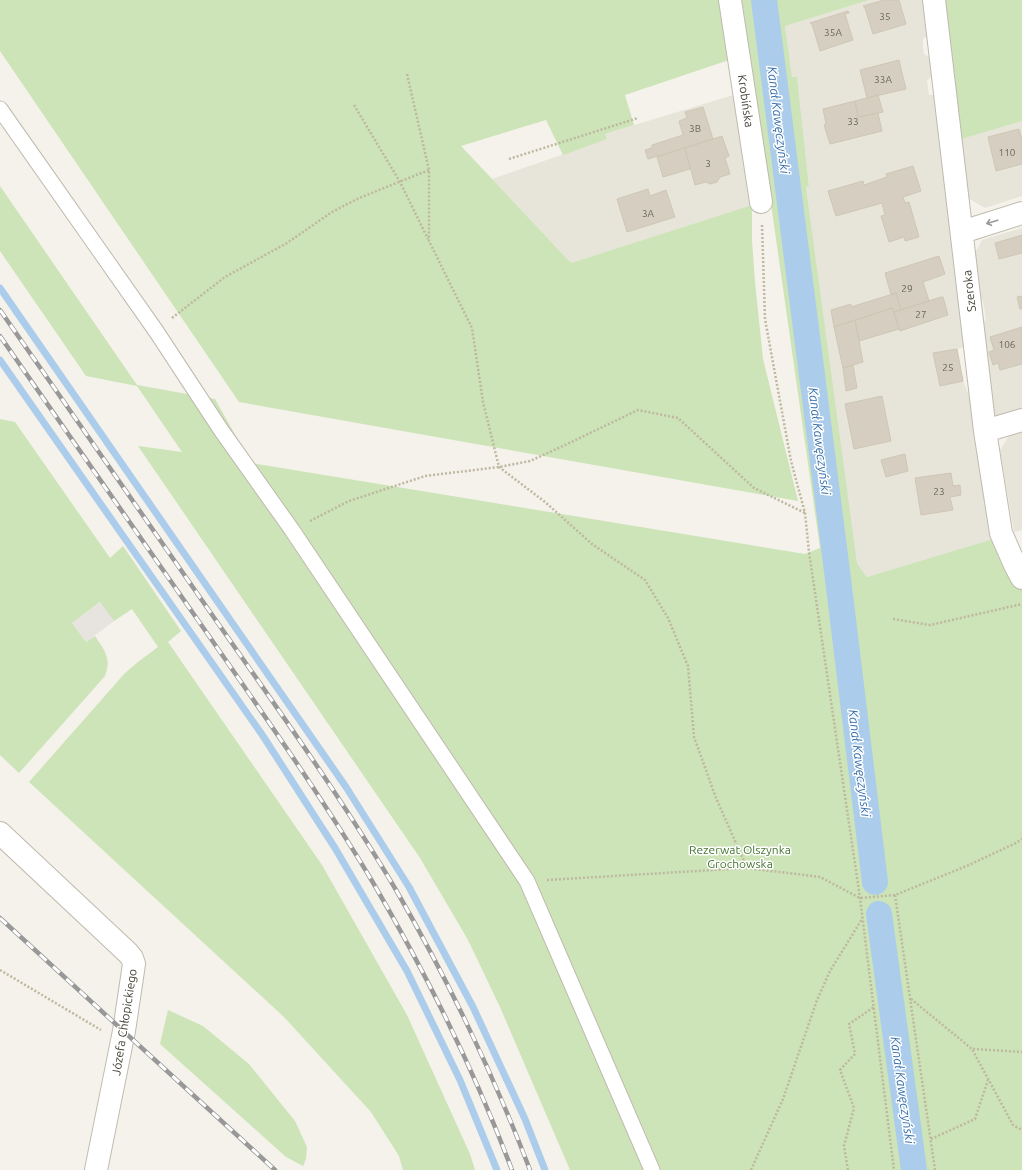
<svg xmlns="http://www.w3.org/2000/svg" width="1022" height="1170" font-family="Ubuntu,sans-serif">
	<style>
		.residential { fill: #e7e4d9 }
		.industrial { fill: #e7e4df }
		.green { fill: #cce4b7 }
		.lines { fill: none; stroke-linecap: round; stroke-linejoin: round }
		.stream { stroke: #accceb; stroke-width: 7 }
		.canal { stroke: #accceb; stroke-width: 26 }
		.building { fill: #d5cec1; stroke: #cfc7b4 }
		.service-casing { stroke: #bfbaae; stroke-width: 17 }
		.minor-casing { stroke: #bfbaae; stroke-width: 24 }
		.path { stroke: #bfb7a0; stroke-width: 2.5; stroke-dasharray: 2 2; stroke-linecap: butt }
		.service { stroke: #fff; stroke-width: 15 }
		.minor { stroke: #fff; stroke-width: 22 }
		.rail-casing { stroke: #989898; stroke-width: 4.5 }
		.rail { stroke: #fff; stroke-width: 3; stroke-dasharray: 9; stroke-linecap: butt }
		.oneway { stroke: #9a9892 }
		.labels { text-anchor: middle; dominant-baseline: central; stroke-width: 3; stroke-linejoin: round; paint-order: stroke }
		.number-label { font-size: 10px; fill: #6a665b }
		.street-label { font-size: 12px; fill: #474339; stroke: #fff }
		.park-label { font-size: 12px; fill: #457530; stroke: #fff }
		.water-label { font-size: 13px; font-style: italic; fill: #3a72ab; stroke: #fff }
	</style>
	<rect width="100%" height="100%" fill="#f4f2ea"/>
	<path class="residential" d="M869 0H924L929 36 923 38V47L924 54 931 58 932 75 927 81 929 95H934L956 266V284L958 287 965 347 957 349 963 381 970 398 988 528 993 539 867 577 856 564 806 187 809 185 797 77 792 78 785 26Z
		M740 93 752 205 571 263 492 179 607 139 605 134Z
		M1022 121V196L985 208 966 197 958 140Z
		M1022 228V414L994 422 982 326 986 319 983 301 979 298 973 257 982 240Z
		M1022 428V530L1014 532 1000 450 1012 431Z"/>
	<path class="industrial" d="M101 602 114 621 86 642 72 623Z"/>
	<path class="green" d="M0 0H720L729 60 625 95 634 125 605 134 607 139 563 155 546 120 461 146 571 263 752 205V241L755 282 763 359 798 501 239 402 0 51Z
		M742 0H869L785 26 792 77H797L809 186 806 187 857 564 867 577 993 539 1022 590V1170H570L500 1007 468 940 420 858 138 446 182 452 137 386 86 376 0 251V186L137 385 215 399 251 463 805 554 820 548Z
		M942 0H1022V121L958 140Z
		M0 419 15 422 110 558 123 546 181 631 168 642 322 865 407 1015 470 1154 475 1170H403L399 1156 371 1112 284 1017 29 782 125 673 138 662 158 647 132 609 114 621 100 602 72 623 86 642 95 636C104 650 112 658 105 676L19 773 0 755Z
		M168 1010 203 1026 249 1064 295 1121 307 1147 306 1159 303 1166 286 1157 160 1044Z"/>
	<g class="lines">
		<path class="stream" d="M0 288 346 787 409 887 473 1007 525 1119 545 1170
			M0 360 263 736 335 848 407 971 460 1080 497 1170"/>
		<path class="canal" d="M764 0 837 571 875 882
			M879 914 914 1170"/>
	</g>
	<path class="building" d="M884 0H899L906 24 873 34 865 8 863 6Z
		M848 11 849 13 845 14 853 40 820 51 812 24 810 23Z
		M899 60 906 89 867 98 860 70Z
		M878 95 883 112 858 117 855 101Z
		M855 101 858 117 878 113 882 131 830 144 824 125 826 124 823 109Z
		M703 107 713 139 648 159 645 150 652 148V145L683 135 679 121 687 118 685 112Z
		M1019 129 1022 139V164L996 171 988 137Z
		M722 136 729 156 725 158 730 174 720 177 717 182 710 184 706 182 695 185 685 148Z
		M685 148 690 169 663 177 657 157Z
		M913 166 921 191 903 197 905 203 909 202 919 237 905 241 904 237 889 242 881 216 885 215 882 203 836 216 828 191 863 181 864 185 887 177 886 174Z
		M648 189 650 196 666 190 675 217 627 232 617 199Z
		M1022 235V253L999 259 995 243Z
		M939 256 945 274 923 282 929 301 901 310 896 293 891 295 885 273Z
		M896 293 901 310 894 312 892 308 834 327 831 310 851 304V307Z
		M1022 296V309H1020L1017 297Z
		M941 297H943L948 315 900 331 894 312Z
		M892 308 899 329 859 341 855 320Z
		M855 320 863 362 843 368 834 327Z
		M1022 327V364L1000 370 998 363 993 365 989 352 994 350 990 337Z
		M957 349 963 381 940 386 933 353Z
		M853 365 857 388 846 391 843 368Z
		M882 396 891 441 854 449 845 404Z
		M905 454 908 471 886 477 881 460Z
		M951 473 953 486 960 485 961 495 950 497 953 510 921 515 915 478Z"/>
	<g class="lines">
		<defs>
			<path id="service" d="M0 109 156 331 221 430 292 530 527 881 652 1170"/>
			<path id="minor" d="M730 0 761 202
				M934 0 985 431 1001 533 1015 565 1022 578
				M962 232 1022 213
				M985 431 1022 420
				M0 833 128 953 132 958 134 964 124 1031 96 1170"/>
		</defs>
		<use href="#service" class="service-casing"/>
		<use href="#minor" class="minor-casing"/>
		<path class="path" d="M407 74 429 170V241L472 328 483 402 499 467 545 502 592 544 645 580 668 618 688 666 694 737 716 798 747 868
			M354 105 400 182 428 239
			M509 159 638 118
			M762 225 765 319 791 461 805 513 809 552 860 898 894 1170
			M172 318 225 277 287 243 332 212 359 198 429 170
			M310 521 349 501 425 476 499 467 530 461 563 446 638 410 678 418 754 488 805 513
			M893 619 930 625 1022 604
			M547 880 747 868 820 877 860 898 895 895 969 865 1016 843 1022 839
			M895 895 935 1170
			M0 970 101 1030
			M911 999 972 1049 1013 1125 1022 1130
			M973 1049 1022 1052
			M931 1139 975 1119 988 1080
			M751 1170 783 1099 817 1000 830 971 862 919
			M848 1170 844 1146 854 1108 840 1070 855 1054 849 1024 874 1007"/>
		<use href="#service" class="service"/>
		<use href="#minor" class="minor"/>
		<defs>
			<path id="rail" d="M0 310C72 413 143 516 215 619 277 708 341 797 396 890 448 980 493 1073 530 1170
				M0 336C69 436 139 536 209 636 266 718 324 800 375 886 428 977 475 1072 512 1170
				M0 918 275 1170"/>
		</defs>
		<use href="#rail" class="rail-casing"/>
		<use href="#rail" class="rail"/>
	</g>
	<defs><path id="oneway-shaft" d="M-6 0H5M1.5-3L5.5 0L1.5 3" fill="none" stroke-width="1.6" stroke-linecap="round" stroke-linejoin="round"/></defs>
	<use class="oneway" href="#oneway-shaft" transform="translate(992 222) rotate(163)"/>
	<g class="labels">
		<g class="number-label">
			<text x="885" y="16">35</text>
			<text x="833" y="32">35A</text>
			<text x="883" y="79">33A</text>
			<text x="853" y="121">33</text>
			<text x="695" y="128">3B</text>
			<text x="1007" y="152">110</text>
			<text x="708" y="163">3</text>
			<text x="648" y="213">3A</text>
			<text x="907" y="288">29</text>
			<text x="921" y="314">27</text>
			<text x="1007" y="344">106</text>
			<text x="948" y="367">25</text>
			<text x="939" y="491">23</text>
		</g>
		<g class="street-label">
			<text transform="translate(746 101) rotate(82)">Krobińska</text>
			<text transform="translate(969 291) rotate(-97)">Szeroka</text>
			<text transform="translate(124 1022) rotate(-81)">Józefa Chłopickiego</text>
		</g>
		<g class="park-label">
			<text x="740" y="849">Rezerwat Olszynka<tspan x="740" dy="14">Grochowska</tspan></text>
		</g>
		<g class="water-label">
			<text transform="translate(779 120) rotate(83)">Kanał Kawęczyński</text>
			<text transform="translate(820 441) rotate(83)">Kanał Kawęczyński</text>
			<text transform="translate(860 763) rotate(83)">Kanał Kawęczyński</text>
			<text transform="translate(903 1090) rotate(82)">Kanał Kawęczyński</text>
		</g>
	</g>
</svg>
